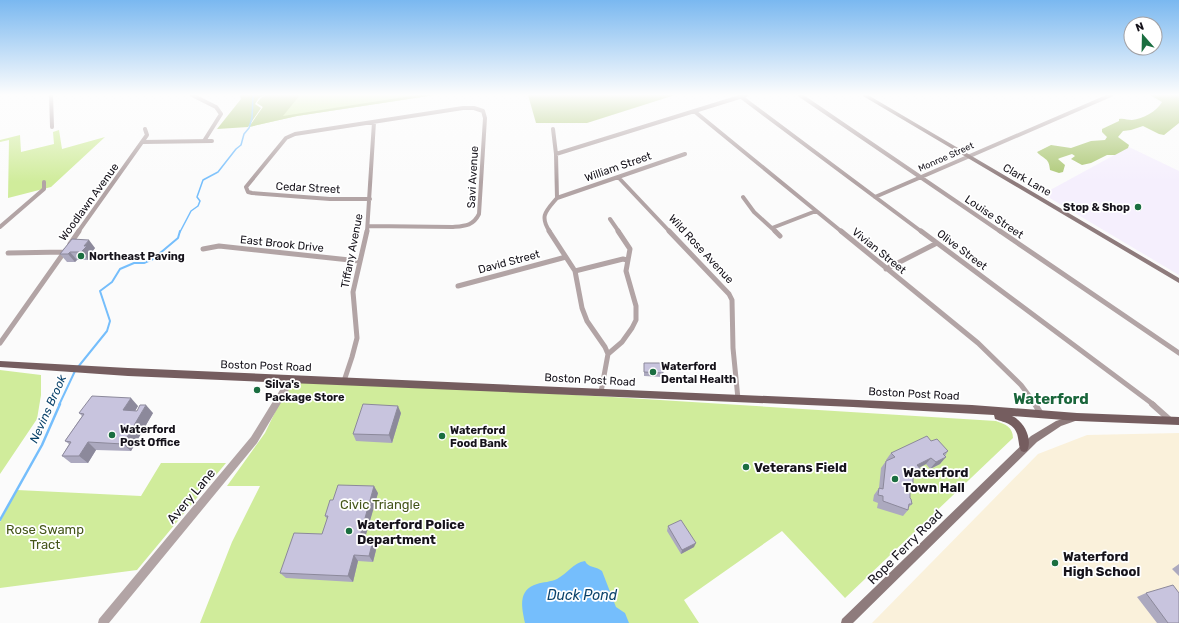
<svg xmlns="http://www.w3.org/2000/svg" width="1179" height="623" font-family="Rubik,sans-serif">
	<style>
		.built { fill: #f5effd }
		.education { fill: #faf1db }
		.green { fill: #d0ec9b }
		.forest { fill: #abc772 }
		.water { fill: #75befc }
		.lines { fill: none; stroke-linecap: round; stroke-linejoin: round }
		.stream-far2 { stroke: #75befc; stroke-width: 1.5 }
		.stream-far1 { stroke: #75befc; stroke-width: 2 }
		.stream { stroke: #75befc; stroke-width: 2.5 }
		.minor-far2 { stroke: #b2a4a5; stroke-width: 4 }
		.minor-far1 { stroke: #b2a4a5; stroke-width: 5 }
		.minor { stroke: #b2a4a5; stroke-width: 6 }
		.tertiary { fill: #b2a4a5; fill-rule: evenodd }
		.secondary { fill: #8e7b7c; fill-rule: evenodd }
		.primary { fill: #755d5f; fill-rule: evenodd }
		.wall { fill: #aca9bf }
		.shaded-wall { fill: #8c899b }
		.building { fill: #c8c4de; stroke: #8c899b }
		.poi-dot { fill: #1a6e40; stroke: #fff; stroke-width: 1.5 }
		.labels { text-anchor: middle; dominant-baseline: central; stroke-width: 3.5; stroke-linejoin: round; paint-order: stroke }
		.far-street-label { font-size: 9px; fill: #16131b; stroke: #fff }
		.street-label { font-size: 11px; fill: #16131b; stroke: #fff }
		.poi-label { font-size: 11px; font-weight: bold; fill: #16131b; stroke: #fff; text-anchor: start }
		.water-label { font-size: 12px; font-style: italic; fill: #0b436b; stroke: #fff }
		.near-poi-label { font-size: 13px; font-weight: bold; fill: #16131b; stroke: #fff; text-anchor: start }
		.near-street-label { font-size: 13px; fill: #16131b; stroke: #fff }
		.near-park-label { font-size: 13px; fill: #45561a; stroke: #fff }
		.near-water-label { font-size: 14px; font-style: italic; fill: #0b436b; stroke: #fff }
		.district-label { font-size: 15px; font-weight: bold; fill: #1a663b; stroke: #fff }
	</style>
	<rect width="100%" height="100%" fill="#fbfbfb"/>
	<path class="built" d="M1129 147 1179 171V275L1043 194Z"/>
	<path class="education" d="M1179 433V623H872L1038 454 1087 435Z"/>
	<path class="green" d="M266 95H435L297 116 249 127 263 107 257 103 261 98Z
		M59 130 62 149 105 137 51 187 8 198 9 140 0 142V140L20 135 21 152 54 144 53 132Z
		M0 370 41 375V395L37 419 0 474Z
		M291 379 612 397 996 421C1005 424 1013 427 1013 438L845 598 782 531 684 600 699 623H200L232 542 260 486H227L265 433Z
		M161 463H226L137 570 0 588V522L17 490 141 496Z"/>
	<path class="forest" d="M240 95H265L259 98 255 104 261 108 248 127 217 129 241 99Z
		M266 95H300L283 116 417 95H435L297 116 249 127 263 107 257 103 261 98Z
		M528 95H675L587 123H536Z
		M1150 95H1179V123L1164 135 1159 134 1143 126 1131 130 1123 131 1118 137 1129 145 1128 148 1115 155H1107L1091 163 1082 165 1071 159 1075 156 1072 154 1060 158 1058 159 1065 165 1063 172 1059 173 1050 170C1049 157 1044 160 1037 152L1051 145 1071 148 1091 141 1105 140 1107 137 1102 132V129L1119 121V119C1124 118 1127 120 1132 120 1143 119 1157 111 1162 102Z"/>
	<path class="water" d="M585 561C588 568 596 566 602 571L616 607 625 613 629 623H525C522 608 517 590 537 584 543 582 551 582 557 579 568 573 573 563 585 561Z"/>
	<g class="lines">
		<path class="stream-far2" d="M180 232 191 211 198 206 200 201 197 197 203 180 218 172 236 149 241 145 244 134 249 128 252 118 253 96 255 95"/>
		<path class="stream-far1" d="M78 367 107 331 110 321 100 291 112 282 120 269 134 263H144L153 259 178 238 180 231
			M59 405 75 371"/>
		<path class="stream" d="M0 520 42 445 60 404"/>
		<path class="minor-far2" d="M51 95 52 127
			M192 95 216 107 221 114 204 141
			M800 95 1001 232
			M740 96 922 232
			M694 111 842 232
			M142 142 212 141
			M556 154 746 95
			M618 177 670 232
			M743 197 754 212 776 232
			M875 197 1111 95
			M557 198 685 154
			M610 219 619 232
			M368 226 453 227C465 226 473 226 479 214L485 118 483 111 474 108H463L295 134 286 138 246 187 248 192 252 193 330 199H370
			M0 227 44 189V182
			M772 228 816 211
			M78 232 147 135 145 129
			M367 232 374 122
			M550 232C539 216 546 211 557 198L556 154 553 129"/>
		<path class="minor-far1" d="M549 231 575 271 582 308 587 321 605 347 608 354 601 392
			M669 231 729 294 732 300 733 348 738 399
			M775 231 780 236
			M841 231 978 343 1021 385 1036 405
			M921 231 1154 405
			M1000 231 1179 353
			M70 244 79 231
			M203 249 219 246 359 261
			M8 253 64 252
			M886 269 937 243
			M575 271 623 259 627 260
			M458 286 566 257
			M0 343 65 251
			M608 354 622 342 632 328 636 320V306L626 271 630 249 618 231
			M344 381 352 357 357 338 353 292 367 231"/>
		<path class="minor" d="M1035 404 1041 414
			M1152 404 1170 420"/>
		<path class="tertiary" d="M291 376 294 377 295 379 294 381 257 443 109 623H98L99 619 251 437 288 377Z"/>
		<path class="secondary" d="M863 95H868L1179 278V283L863 96Z
			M1075 415 1078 416 1079 418 1078 420 1061 426 1037 442 853 623H841L842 619 1031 436 1056 421Z"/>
		<path class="primary" d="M0 361 128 368 972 405 1077 413 1179 417V425L1077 421 1012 416C1024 421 1033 439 1027 451L1024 452 1021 451C1019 447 1019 443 1018 438 1016 424 1006 423 995 419L994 415 853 407 128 376 0 367Z"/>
	</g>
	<path class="wall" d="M72 239 95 248 92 252 93 254 88 260H77L75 262H67L60 254Z
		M644 363 663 373 662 377 644 376Z
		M138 406 135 411 153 413 131 451 96 450 88 463H71L62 456 69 444 65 441 82 416 79 413Z
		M401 413 392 443 356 441 353 434Z
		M931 441 948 451 945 456 940 464 930 469 926 464 919 468 915 477 913 478 910 490V498L912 504 908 508V510L903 516 877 508 878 503 873 501 874 495 879 488 881 468 886 461H887L886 460 891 453Z
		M378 493 363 543 372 544 376 550 373 562 358 561 353 582 286 578 280 573 322 534 327 519 325 516 333 500Z
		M668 526 694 547 681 554 667 531Z
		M1179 564V576L1172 569Z
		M1146 593 1179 623H1157L1137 597Z"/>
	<path class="shaded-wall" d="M89 240 95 248 92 252 93 254 88 260 81 252 84 246Z
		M70 252 77 260 75 262 68 254Z
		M131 398 138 406 131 418 123 410Z
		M146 405 153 413 131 451 123 444Z
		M398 406 401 413 392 443 389 435Z
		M88 442 96 450 88 463 79 456Z
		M946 457 940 464 930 469 936 462Z
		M931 458 926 464 911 472 917 465Z
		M921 470 915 477 908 481 913 474Z
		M374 486 378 493 362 549 358 543Z
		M696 543 694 547 681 554 682 550Z
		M372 544 376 550 373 562 369 556Z
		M354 555 358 561 353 582 348 576Z"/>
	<path class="building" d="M72 239 89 240 84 246H87L81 252H70L68 254H60Z
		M644 363H662L663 373 644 372Z
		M92 396 131 398 123 410 137 411 140 405H146L123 444 88 442 79 456H62L71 442 65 441 84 414 79 413Z
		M363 404 398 406 389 435 353 434Z
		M927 436 931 441 937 439 948 451 943 454 946 457 936 462 931 458 917 465 921 470 913 474V487L910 488V498L911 499 912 504H909L908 510 883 501V496L878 495 879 488 883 489 886 461 895 457 891 453Z
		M338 485 374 486 358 543 372 544 369 556 354 555 348 576 280 573 294 533 322 534 328 516H325L330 500H333Z
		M681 520 696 543 682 550 668 526Z
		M1173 585 1179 593V623H1168L1146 593Z"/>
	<linearGradient id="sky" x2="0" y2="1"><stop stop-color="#7ab8f0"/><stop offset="0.52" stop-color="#fdfdfd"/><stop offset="1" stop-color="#fdfdfd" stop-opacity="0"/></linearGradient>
	<rect width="1179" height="182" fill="url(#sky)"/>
	<g class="poi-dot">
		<circle cx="1138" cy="207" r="4"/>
		<circle cx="81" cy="256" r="4"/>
		<circle cx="653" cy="372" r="4"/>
		<circle cx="257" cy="390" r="4"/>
		<circle cx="112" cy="435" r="4"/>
		<circle cx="442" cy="436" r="4"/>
		<circle cx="746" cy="467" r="4"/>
		<circle cx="895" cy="479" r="4"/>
		<circle cx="349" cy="531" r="4"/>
		<circle cx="1055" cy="563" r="4"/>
	</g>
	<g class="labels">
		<g class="far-street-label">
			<text transform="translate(946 157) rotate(-24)">Monroe Street</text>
		</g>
		<g class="street-label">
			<text transform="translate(618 167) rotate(-19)">William Street</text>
			<text transform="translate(473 177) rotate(-87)">Savi Avenue</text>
			<text transform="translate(1027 180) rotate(30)">Clark Lane</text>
			<text transform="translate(308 188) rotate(3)">Cedar Street</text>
			<text transform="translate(89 202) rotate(-54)">Woodlawn Avenue</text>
			<text transform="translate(994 217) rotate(34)">Louise Street</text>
			<text transform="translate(282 244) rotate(6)">East Brook Drive</text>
			<text transform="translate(701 249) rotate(47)">Wild Rose Avenue</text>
			<text transform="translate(962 250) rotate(37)">Olive Street</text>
			<text transform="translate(352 251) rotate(-79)">Tiffany Avenue</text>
			<text transform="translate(879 251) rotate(39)">Vivian Street</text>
			<text transform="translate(509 262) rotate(-15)">David Street</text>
			<text transform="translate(266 366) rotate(2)">Boston Post Road</text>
			<text transform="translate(590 380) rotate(3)">Boston Post Road</text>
			<text transform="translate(914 394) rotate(3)">Boston Post Road</text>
		</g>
		<g class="poi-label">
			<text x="1130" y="207" text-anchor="end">Stop &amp; Shop</text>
			<text x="89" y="256">Northeast Paving</text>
			<text x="661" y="366">Waterford<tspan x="661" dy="13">Dental Health</tspan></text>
			<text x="265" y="384">Silva's<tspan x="265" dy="13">Package Store</tspan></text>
			<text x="120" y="429">Waterford<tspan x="120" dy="13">Post Office</tspan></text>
			<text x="450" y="430">Waterford<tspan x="450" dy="13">Food Bank</tspan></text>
		</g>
		<g class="water-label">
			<text transform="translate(48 409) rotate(-66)">Nevins Brook</text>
		</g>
		<g class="near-poi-label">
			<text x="754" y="467">Veterans Field</text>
			<text x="903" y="472">Waterford<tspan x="903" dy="15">Town Hall</tspan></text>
			<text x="357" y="524">Waterford Police<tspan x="357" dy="15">Department</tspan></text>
			<text x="1063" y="556">Waterford<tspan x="1063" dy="15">High School</tspan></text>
		</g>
		<g class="near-street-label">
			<text transform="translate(191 496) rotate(-50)">Avery Lane</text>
			<text transform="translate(905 547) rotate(-45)">Rope Ferry Road</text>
		</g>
		<g class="near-park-label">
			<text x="380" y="504">Civic Triangle</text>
			<text x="45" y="529">Rose Swamp<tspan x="45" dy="15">Tract</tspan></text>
		</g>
		<g class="near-water-label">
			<text x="582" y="595">Duck Pond</text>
		</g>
		<g class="district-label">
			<text x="1051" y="399">Waterford</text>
		</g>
	</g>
	<g transform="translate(1143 36) rotate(340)"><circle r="19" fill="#ffffff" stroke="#a2a1a4"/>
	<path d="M0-3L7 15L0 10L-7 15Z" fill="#1a6e40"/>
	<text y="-6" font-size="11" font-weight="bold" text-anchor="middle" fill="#16131b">N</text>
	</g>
</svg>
